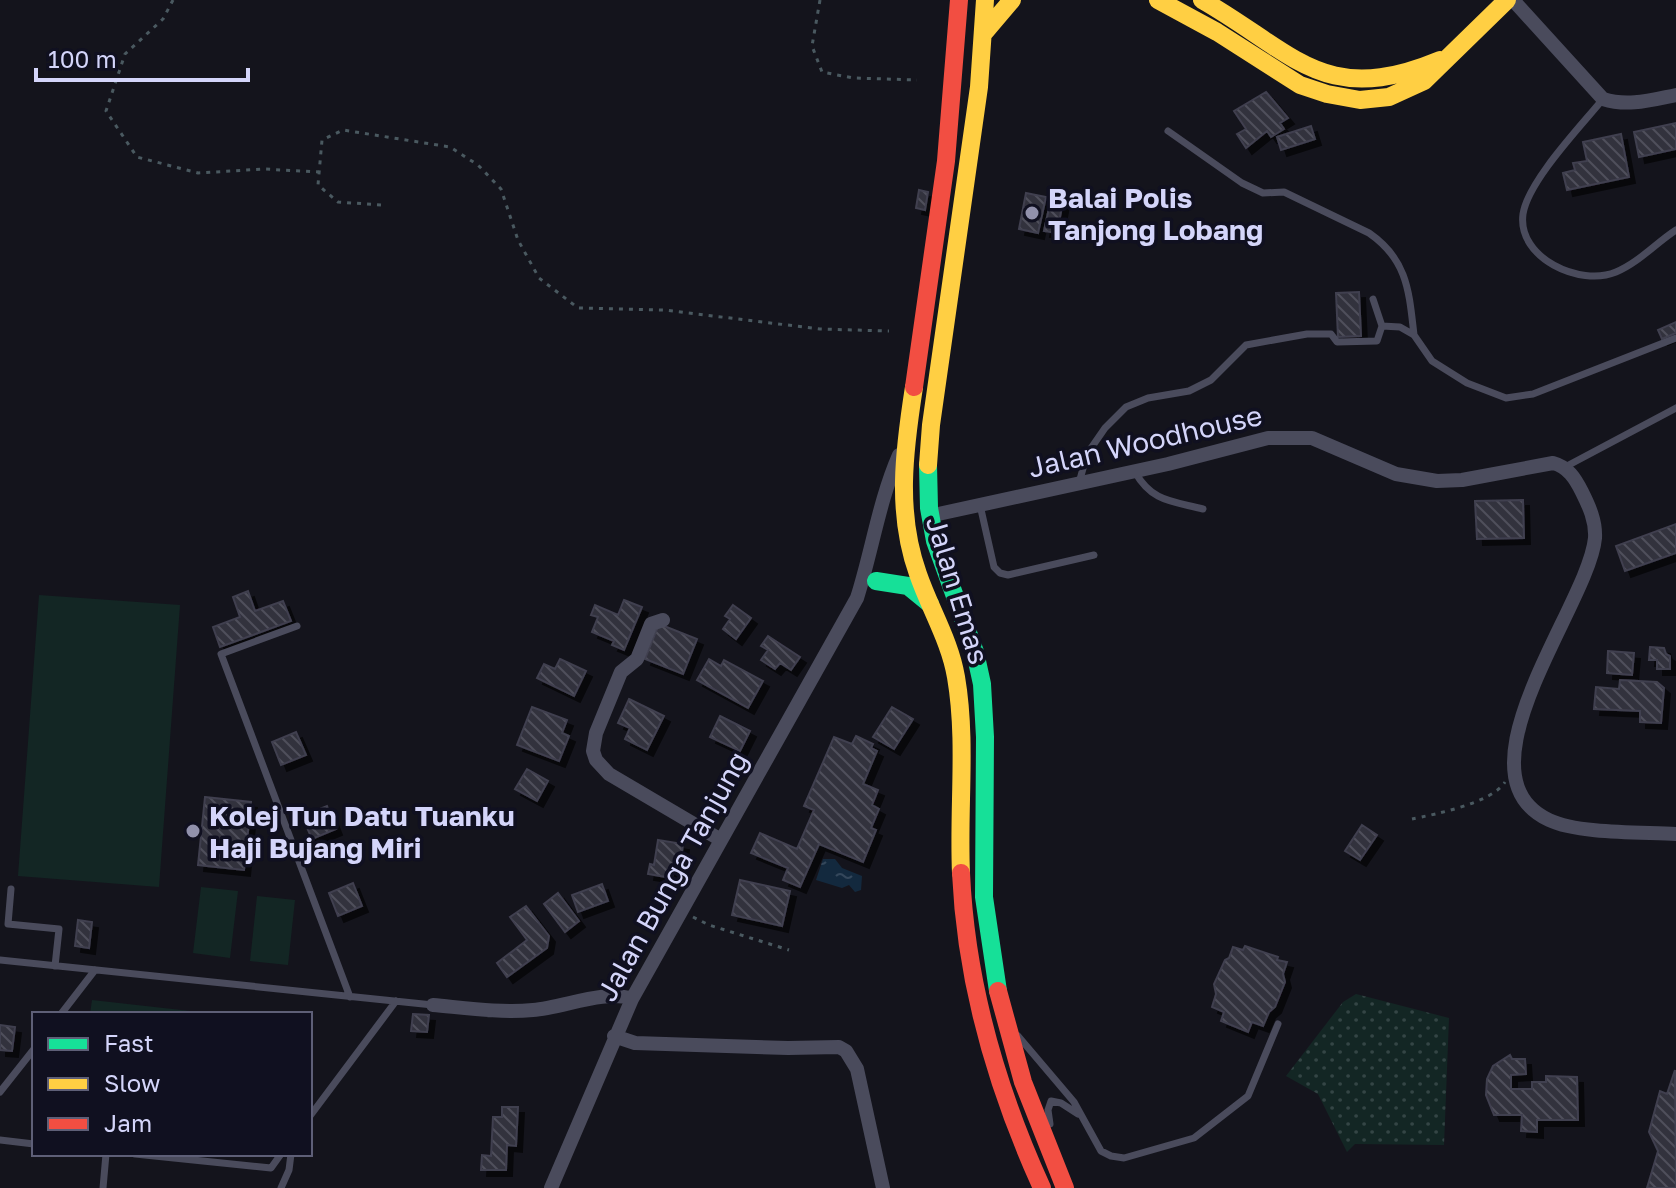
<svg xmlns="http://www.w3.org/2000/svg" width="1676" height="1188" font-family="'Golos Text',sans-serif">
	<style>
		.grass { fill: url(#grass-dots) }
		.park { fill: #132624 }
		.water { fill: url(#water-ripples) }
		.building { fill: url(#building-back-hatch); stroke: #403f4f; stroke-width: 2; filter: url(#shadow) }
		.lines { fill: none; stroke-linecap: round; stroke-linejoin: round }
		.path { stroke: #4a5960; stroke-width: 3; stroke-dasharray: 4 6; stroke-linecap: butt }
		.lane { stroke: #4a4b5c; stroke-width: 7 }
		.street { stroke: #4a4b5c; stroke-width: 14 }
		.fast { stroke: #16e098; stroke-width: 18 }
		.slow { stroke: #ffcf43; stroke-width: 18 }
		.jam { stroke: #f24e42; stroke-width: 18 }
		.poi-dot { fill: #9191ac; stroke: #101020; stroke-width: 3 }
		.labels { text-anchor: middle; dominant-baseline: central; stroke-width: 7; stroke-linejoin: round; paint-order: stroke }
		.poi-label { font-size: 28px; font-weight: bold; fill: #d4d5fa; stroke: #101020; text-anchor: start }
		.street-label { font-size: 28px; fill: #d4d5fa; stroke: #101020 }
	</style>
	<defs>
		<pattern id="grass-dots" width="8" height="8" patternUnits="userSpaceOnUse" patternTransform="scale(2)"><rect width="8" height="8" fill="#132624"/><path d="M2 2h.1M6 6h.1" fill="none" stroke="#344545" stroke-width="1.8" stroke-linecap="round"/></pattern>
		<pattern id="water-ripples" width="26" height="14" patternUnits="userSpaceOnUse" patternTransform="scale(2)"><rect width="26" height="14" fill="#13293e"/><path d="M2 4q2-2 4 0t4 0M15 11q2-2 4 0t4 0" fill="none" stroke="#34475b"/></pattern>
		<pattern id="building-back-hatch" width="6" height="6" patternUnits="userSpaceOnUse" patternTransform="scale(2)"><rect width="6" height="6" fill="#32323e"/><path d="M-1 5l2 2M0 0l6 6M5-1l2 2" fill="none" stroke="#4f4f5b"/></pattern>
		<filter id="shadow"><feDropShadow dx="6" dy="6" stdDeviation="0" flood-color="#0009"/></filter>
	</defs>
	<rect width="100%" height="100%" fill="#14141c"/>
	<path class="grass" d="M1356 994 1449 1018 1444 1145 1355 1144 1347 1152 1318 1094 1286 1076 1343 1002Z"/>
	<path class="park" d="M39 595 180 605 159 887 18 876Z
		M201 887 238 891 230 958 193 953Z
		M257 896 295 900 288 965 250 961Z
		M92 1000 217 1014H90Z"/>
	<path class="water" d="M823 859H835L842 868 862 876 861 890 855 892 849 885 842 888 816 880Z"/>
	<path class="building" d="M1266 92 1288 118 1280 123 1284 129 1271 137 1267 131 1246 148 1237 134 1246 129 1234 111Z
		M1676 123V149L1639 157 1634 132Z
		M1311 126 1315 139 1281 150 1277 137Z
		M1621 134 1629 177 1567 190 1563 173 1575 170 1573 163 1587 161 1583 142Z
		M919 190 928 192 925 210 916 208Z
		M1026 193 1046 197 1038 233 1019 229Z
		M1051 199 1063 201 1057 233 1044 231Z
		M1359 292 1361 336 1338 337 1336 293Z
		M1676 322V333L1662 339 1658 330Z
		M1523 500 1524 538 1477 539 1475 501Z
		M1676 524V553L1625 571 1616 546Z
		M248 591 255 611 283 601 291 621 220 647 213 627 240 617 233 597Z
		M624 600 642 607 624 650 612 645 614 641 592 632 598 617 591 615 595 605 618 615Z
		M733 605 751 618 736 639 723 629 730 619 725 616Z
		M659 624 697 639 683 674 645 659Z
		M768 636 800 657 791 670 780 663 775 669 761 660 768 650 761 646Z
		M1650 647 1664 648 1666 654 1670 656V669H1657V660H1649Z
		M1608 651 1634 653 1632 675 1607 673Z
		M560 659 586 671 574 696 537 678 544 664 555 669Z
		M709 659 721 666 724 660 763 681 748 708 697 680Z
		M1620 680 1657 682 1664 688 1661 723 1640 722V711L1594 709 1596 687 1619 689Z
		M629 699 664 716 647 750 625 739 630 728 618 723Z
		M532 707 567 720 562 733 569 736 559 761 517 745Z
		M892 707 913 719 894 749 873 737Z
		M720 716 750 731 740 751 710 737Z
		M296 732 306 755 281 765 272 742Z
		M856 736 873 744 871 748 877 751 863 784 878 790 872 805 879 809 871 828 876 830 863 862 819 844 800 887 783 880 788 868 751 853 760 833 797 849 814 810 804 806 834 737 852 744Z
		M527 769 548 781 537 801 515 789Z
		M205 797 251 802 244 870 198 865Z
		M327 806 336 829 312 839 302 816Z
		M1362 825 1377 835 1360 860 1345 851Z
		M658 840 683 844 680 867 674 866 672 878 648 874 650 864 654 865Z
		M740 880 790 891 782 926 732 915Z
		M353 883 362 906 338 916 329 893Z
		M602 884 608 901 578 912 572 895Z
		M558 893 579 921 565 932 544 904Z
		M526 906 549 936 547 948 507 977 497 963 527 940 510 917Z
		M78 920 92 922 89 948 75 946Z
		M1245 946 1278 957 1277 960 1287 962 1283 974 1285 982 1275 1007 1269 1012 1263 1026 1252 1022 1248 1032 1221 1021 1224 1012 1212 1007 1216 994 1214 984 1225 960 1229 958 1233 947 1243 950Z
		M413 1014 429 1015 427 1032 411 1031Z
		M0 1025 15 1027 12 1051 0 1050Z
		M1510 1055 1512 1059H1525L1526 1074 1511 1075V1089H1532V1082H1546V1076L1577 1077 1578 1120H1537V1132L1521 1131 1522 1115H1494L1486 1095 1487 1079 1493 1066Z
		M1675 1070 1676 1188H1647L1658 1151 1649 1132 1660 1091 1667 1094Z
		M502 1107H518L516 1146 507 1145 506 1170H481L482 1155 491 1156 493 1117H502Z"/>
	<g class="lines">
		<path class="path" d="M173 0 163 19 125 54 106 111 137 157 198 173 264 169 319 172
			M820 0 812 46 822 72 853 78 917 80
			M381 205 338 202 318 185 322 140 343 130 450 147 478 165 501 189 518 240 539 278 578 308 664 310 820 329 889 331
			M1412 819C1436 814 1492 803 1505 782
			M693 917 709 925 789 950"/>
		<path class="lane" d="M1603 99C1581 126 1528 181 1523 214 1517 258 1580 287 1616 272 1638 263 1656 243 1676 230
			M1168 131 1242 183 1263 193 1284 192 1369 233C1408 260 1409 292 1414 335
			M1382 326 1400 327 1414 335 1432 361 1467 383 1506 398 1533 394 1676 338
			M1565 467 1676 408
			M1135 472C1152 502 1172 501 1203 509
			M1079 483 1087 454 1105 428 1126 407 1148 398 1189 391 1211 380 1246 345 1307 334H1331L1337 342 1377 341 1382 326 1373 299
			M980 505 994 567 1000 573 1008 575 1094 555
			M297 626 221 654 350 997
			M11 889 8 924 59 929 55 966
			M0 960 433 1005
			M61 1014 95 970
			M1018 1036 1074 1102 1101 1151 1111 1156 1124 1158 1194 1138 1248 1096 1278 1024
			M0 1092 34 1049
			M310 1116 396 1001
			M1050 1124 1048 1110 1051 1101 1061 1103 1078 1114
			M0 1140 34 1144
			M135 1154 271 1168 281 1154
			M103 1188 106 1154
			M281 1188 289 1170 291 1154"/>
		<path class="street" d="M1513 0 1603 99C1628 107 1651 100 1676 95
			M929 516 1168 464 1268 438H1312L1396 474 1437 481 1462 480 1553 463C1568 467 1575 478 1582 492 1589 506 1596 521 1595 538 1589 604 1451 774 1549 820 1578 834 1643 832 1676 834
			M663 620 651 624 637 659 621 672 596 733 593 751 596 760 609 774 721 840
			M433 1005C466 1008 500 1013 533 1010 563 1008 605 989 632 999
			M614 1036 635 1043 788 1048 839 1047 846 1051 857 1069 883 1188
			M551 1188 632 999 857 598C872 551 879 501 899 455"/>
		<path class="fast" d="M928 465 929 508 935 541 975 652 982 684 985 737 984 897 998 991
			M876 581 908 586 930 604"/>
		<path class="slow" d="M1158 0 1217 32 1300 85 1327 94 1360 100 1389 97 1424 81 1507 0
			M1202 0C1296 54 1324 108 1440 60
			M984 33 1012 0
			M914 387C904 451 896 513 918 574 930 609 950 641 956 677 967 741 958 808 961 873
			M928 465 931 425 979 87 985 0"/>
		<path class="jam" d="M914 387 946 161 959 0
			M961 873C966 984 996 1087 1042 1188
			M998 991 1023 1082 1065 1188"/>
	</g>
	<g class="poi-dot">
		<circle cx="1032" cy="213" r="8"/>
		<circle cx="193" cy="831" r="8"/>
	</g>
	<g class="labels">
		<g class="poi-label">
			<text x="1048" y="197">Balai Polis<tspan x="1048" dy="32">Tanjong Lobang</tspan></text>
			<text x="209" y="815">Kolej Tun Datu Tuanku<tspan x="209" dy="32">Haji Bujang Miri</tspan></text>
		</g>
		<g class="street-label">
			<text transform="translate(1145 441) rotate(-13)">Jalan Woodhouse</text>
			<text transform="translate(958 590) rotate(73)">Jalan Emas</text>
			<text transform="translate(672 876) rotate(-61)">Jalan Bunga Tanjung</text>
		</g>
	</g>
	<rect x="32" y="1012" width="280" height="144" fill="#101020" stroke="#5e5f77" stroke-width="2"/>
	<rect x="48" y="1038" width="40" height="12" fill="#16e098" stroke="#5e5f77" stroke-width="2"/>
	<text x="104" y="1052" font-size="24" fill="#d4d5fa">Fast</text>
	<rect x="48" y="1078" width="40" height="12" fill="#ffcf43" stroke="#5e5f77" stroke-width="2"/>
	<text x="104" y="1092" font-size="24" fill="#d4d5fa">Slow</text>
	<rect x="48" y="1118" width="40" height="12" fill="#f24e42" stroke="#5e5f77" stroke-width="2"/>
	<text x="104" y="1132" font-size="24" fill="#d4d5fa">Jam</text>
	<path d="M36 68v12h212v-12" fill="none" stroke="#d4d5fa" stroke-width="4"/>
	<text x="48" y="68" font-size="24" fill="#d4d5fa" stroke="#101020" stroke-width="6" paint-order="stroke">100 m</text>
</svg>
